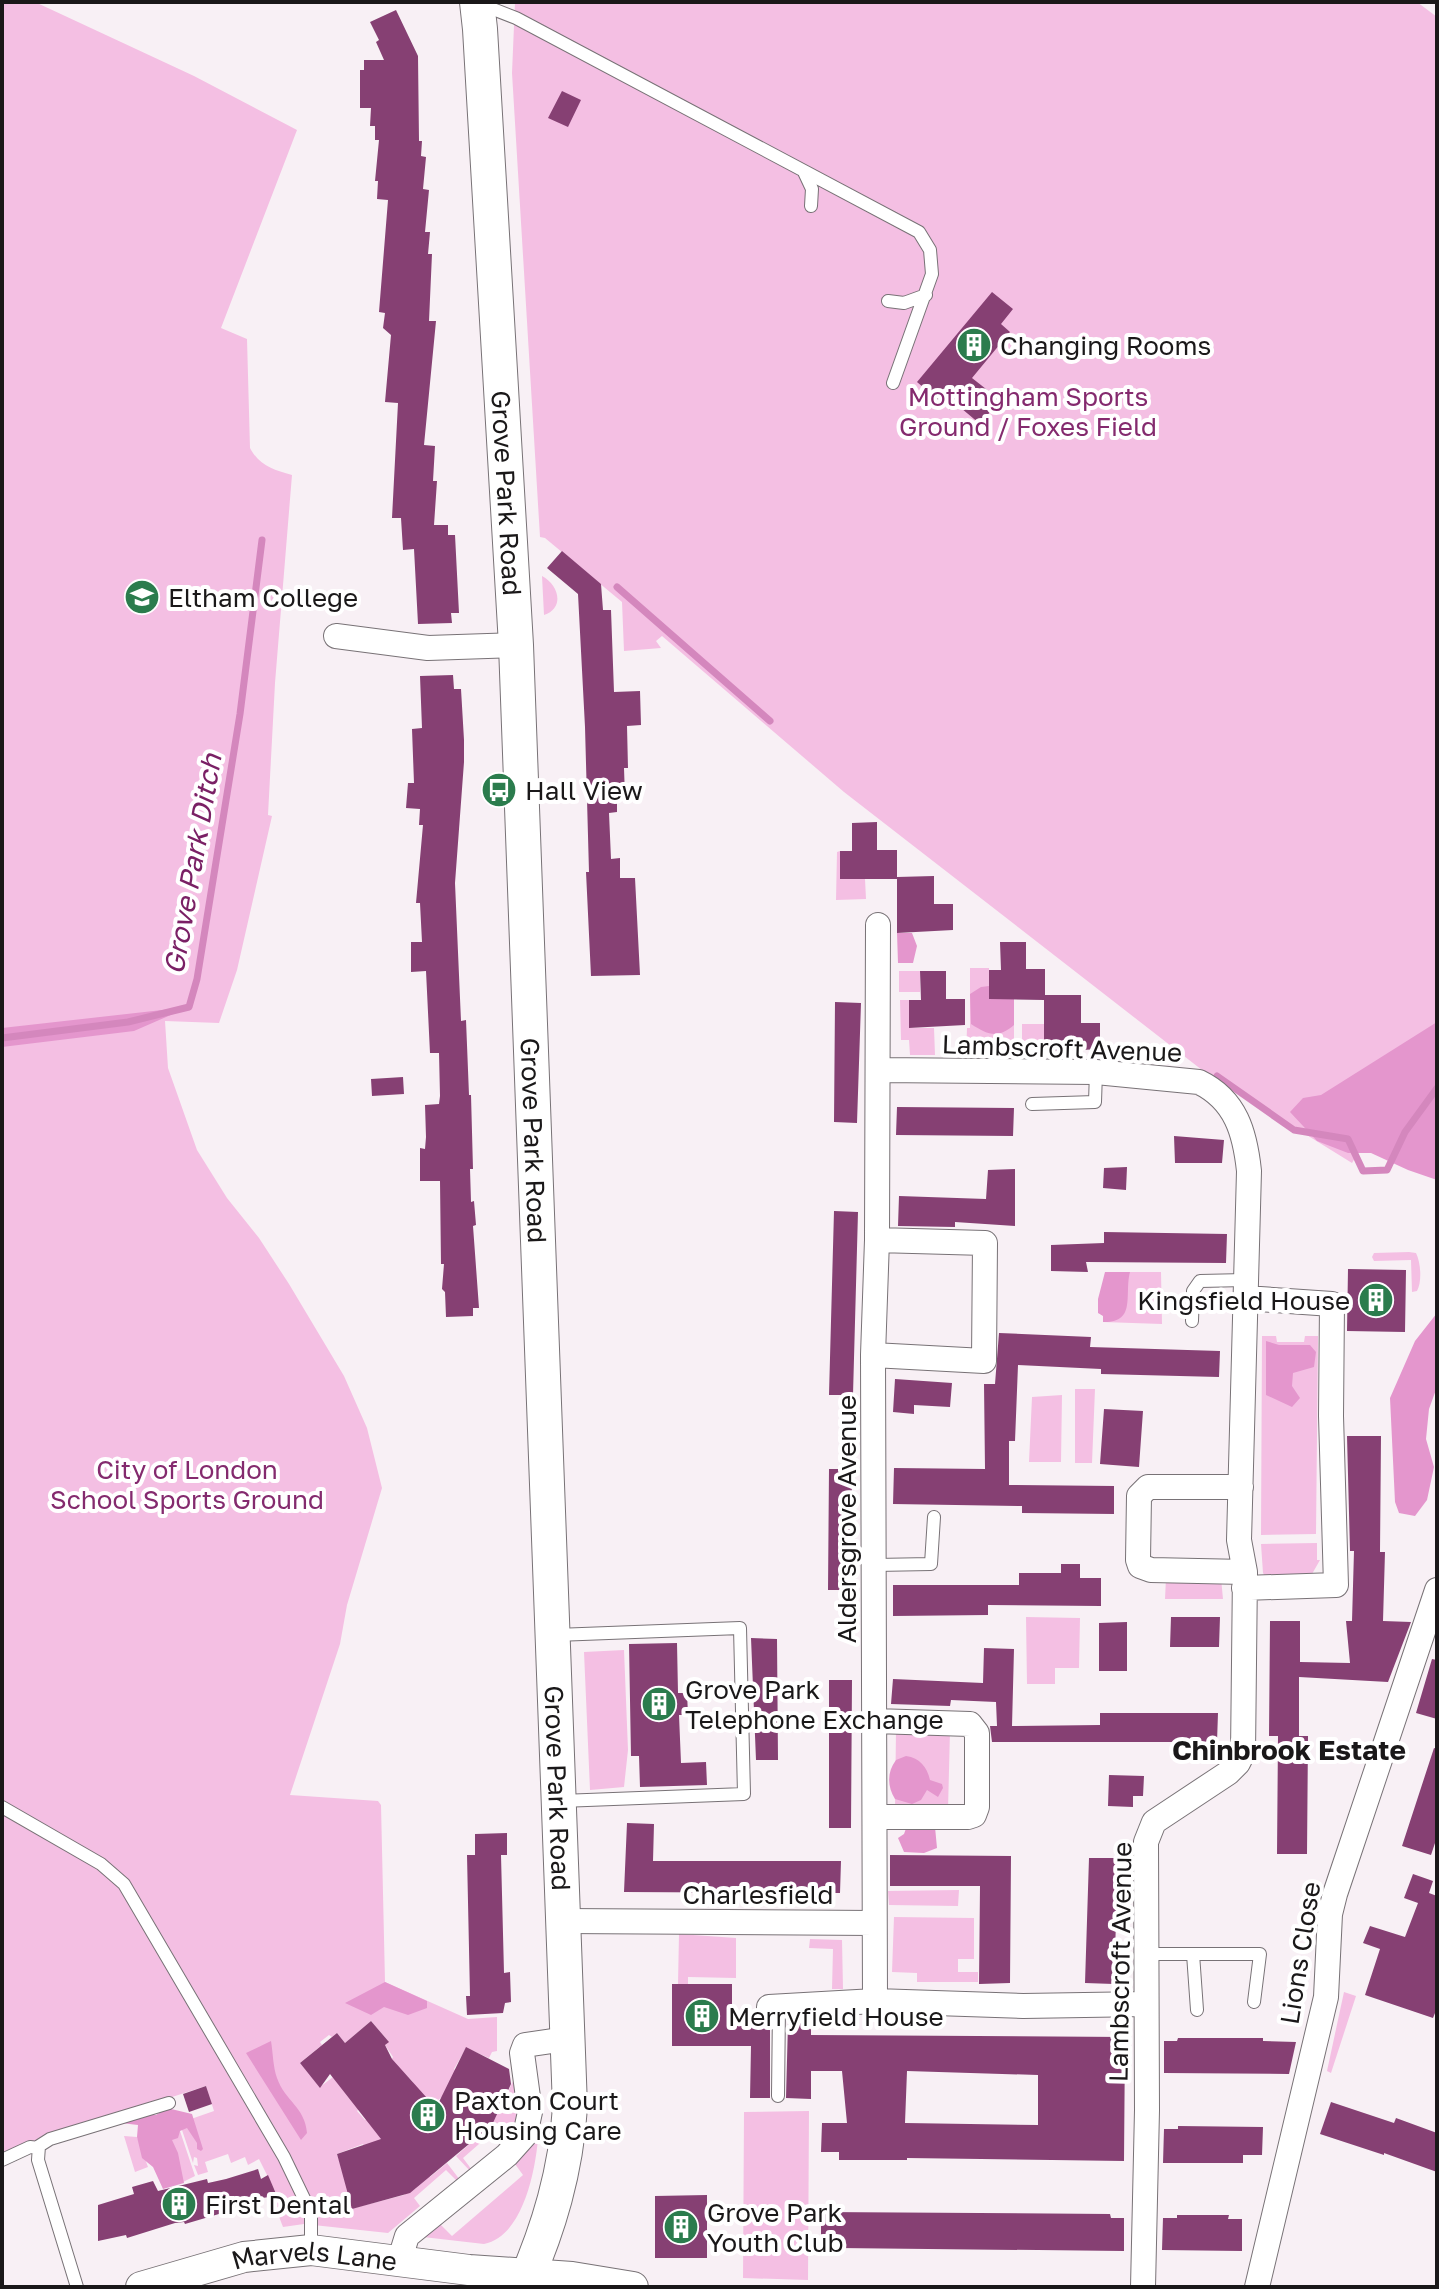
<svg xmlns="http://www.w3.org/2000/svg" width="1439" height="2289" font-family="'Golos Text',sans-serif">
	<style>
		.green { fill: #f4bfe3 }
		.forest { fill: #e496cd }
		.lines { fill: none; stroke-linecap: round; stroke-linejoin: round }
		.stream { stroke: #d487bd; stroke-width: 7 }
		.building { fill: #864073; fill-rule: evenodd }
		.service-casing { stroke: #787276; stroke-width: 14 }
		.minor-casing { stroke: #787276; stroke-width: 26 }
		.tertiary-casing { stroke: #787276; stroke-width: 32 }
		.secondary-casing { stroke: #787276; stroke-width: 36 }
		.service { stroke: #fff; stroke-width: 12 }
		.minor { stroke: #fff; stroke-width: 24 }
		.tertiary { stroke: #fff; stroke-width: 30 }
		.secondary { stroke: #fff; stroke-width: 34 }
		.labels { text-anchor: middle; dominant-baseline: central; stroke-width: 8; stroke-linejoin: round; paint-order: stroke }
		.poi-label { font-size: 26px; fill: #1a1819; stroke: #fff; text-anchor: start }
		.park-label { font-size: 26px; fill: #842a6e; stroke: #fff }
		.street-label { font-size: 26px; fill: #1a1819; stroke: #fff }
		.water-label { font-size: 28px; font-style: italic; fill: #7a2065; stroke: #fff }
		.neighbourhood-label { font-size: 28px; font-weight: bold; fill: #1a1819; stroke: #fff }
	</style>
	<rect width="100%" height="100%" fill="#f8f0f5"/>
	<path class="green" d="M2 2H35L194 76 297 130 221 328 247 339 250 448C259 465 273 470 292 475L275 683 268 815 272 816 237 970 219 1023 165 1021 168 1068 197 1150 227 1198 259 1238 289 1284 344 1376 367 1428 382 1488 347 1605 340 1644 290 1795 378 1801 381 1805 385 1982 468 2019 497 2017V2051L492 2052 489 2058 466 2048 454 2069 456 2071 454 2087 426 2110 412 2081 391 2060 393 2057 385 2045 388 2041 371 2021 345 2043 337 2033 332 2037 329 2035 320 2042 322 2045 300 2063 320 2087 333 2077 359 2109 357 2111 365 2120 367 2119 391 2139 364 2147 363 2144 337 2154 354 2208 404 2195 413 2187 415 2189 428 2174 430 2177 447 2163 460 2180 458 2182 446 2170 414 2198 420 2206 388 2233 304 2224 283 2227 271 2196 276 2193 259 2159 248 2165 245 2157 231 2163 228 2154 205 2162 208 2172 198 2175 194 2165 198 2166 197 2158 194 2157 193 2163 182 2130 191 2119 214 2111 206 2086 2 2152Z
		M515 2H1417L1437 17V1025L1352 1163 1202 1070 844 792 662 636 656 641 661 648 624 651 622 602 545 538 540 537 512 73Z
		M542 576C559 585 565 608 544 615Z
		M840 851 841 879H865L866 899 836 900 837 852Z
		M970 968H989V998H1014V1055H966L967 1028H970Z
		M899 971H920V992H899Z
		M900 1000H909V1028H934L935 1055H910L909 1040H901Z
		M1022 1024H1044V1052H1052V1055H1022Z
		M1409 1252 1416 1253C1421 1263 1422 1282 1417 1291L1412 1292 1411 1260 1374 1261 1372 1257 1374 1253Z
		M1105 1272H1161L1162 1324 1103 1322Z
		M1262 1336H1276L1277 1342H1304L1305 1336H1318L1316 1534 1261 1535Z
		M1075 1389H1095L1092 1463H1075Z
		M1062 1395 1061 1462H1029L1032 1397Z
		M1317 1543V1560H1320L1312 1574 1265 1576 1263 1573 1261 1544Z
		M1166 1578H1221L1223 1599H1165Z
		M1026 1617 1080 1618 1079 1668H1055V1684H1027Z
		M624 1650 628 1750 624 1787 590 1790 584 1652Z
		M896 1730 950 1731 948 1810H895Z
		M959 1890 958 1906 889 1905 888 1891Z
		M894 1917 974 1918V1959H958V1972H978V1982H917V1973L892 1972Z
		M679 1934 736 1938V1978L688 1977V1984H678Z
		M810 1939 842 1940 843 1989H832L833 1949 809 1948Z
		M1344 1992 1356 1996 1331 2073 1327 2071Z
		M516 2075 522 2112 514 2134 503 2123 463 2158 472 2170 470 2171 456 2156 472 2142 470 2139 495 2118Z
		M809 2111 808 2280 743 2278 744 2112Z
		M539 2119C539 2155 527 2236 484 2244L423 2237 440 2224 452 2236 523 2175 515 2164Z
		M180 2131 195 2176 183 2182 166 2133Z
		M124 2136 137 2137 148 2167 135 2172Z"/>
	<path class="forest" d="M897 933H912L917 946 913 963H898Z
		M989 986 1014 998V1025C998 1039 988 1035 971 1024L970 994 981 987Z
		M189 1007 134 1031 2 1047V1028Z
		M1437 1022V1180L1408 1170 1371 1153H1348L1317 1141 1290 1112 1303 1098 1321 1095Z
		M1105 1272H1130C1124 1294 1137 1323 1103 1322V1316L1098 1313V1299Z
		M1437 1313V1387L1429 1409 1426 1439 1434 1467 1427 1500 1415 1516 1399 1513 1395 1502 1390 1398 1415 1341Z
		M1266 1341 1279 1345H1310L1316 1352 1314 1367 1293 1373 1292 1386 1300 1398 1292 1407 1266 1395Z
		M906 1756C920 1758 927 1767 930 1780L942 1784 943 1788 938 1797 927 1790 921 1800 912 1804 895 1799C887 1786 887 1772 896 1760Z
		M908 1823 935 1827 937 1848 924 1853 904 1852 898 1838 904 1834Z
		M385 1982 427 2001V2008L408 2015 384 2007 371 2015 345 2003Z
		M271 2041C273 2053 273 2067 277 2078 285 2101 305 2107 307 2133L301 2140 246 2053Z
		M167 2108 192 2114 203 2149 201 2151 197 2149V2143L187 2128 180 2131 178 2138 172 2140 178 2153 184 2183 163 2189 153 2167 142 2158 137 2137 138 2125 121 2123 152 2114 156 2115Z"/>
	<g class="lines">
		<path class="stream" d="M617 587 770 721
			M2 1038 128 1022 189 1007 197 979 240 714 262 540
			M1217 1076 1294 1130 1348 1139 1363 1171 1387 1170 1405 1132 1437 1088"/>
	</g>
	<path class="building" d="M396 10 418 56 419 141H422L421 156 426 157 423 189 429 190 425 232H430L428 254H432L429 321H436L424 445 435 446 433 481H437L434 525H448V535H455L459 613H451L452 623 418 624 414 549 403 550 401 518H392L398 403 385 402 391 335 383 328 385 313 379 312 388 200 377 199 378 181H375L379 140H375V126H370L371 108H360V70H364V60H384L376 42 379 40 370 22Z
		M562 91 581 100 568 127 548 118Z
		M992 292 1013 309 1001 324 1010 332 972 378 1000 400 980 424 955 403 950 410 917 382Z
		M562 551 601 584 603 610H611L614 692 640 691 641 725 627 726 628 768H624L625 797H617V812L609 813 611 859 620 858V878H635L640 975 591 976 586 872H589L585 727 578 594 547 568Z
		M453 675 454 689H461L464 740V762L455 883 461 1021 466 1020 469 1095H471L473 1169H470L471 1202 474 1201 476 1225 473 1226 479 1308H473V1316L446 1317 445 1292 442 1289 444 1264H441L440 1181H420V1148L425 1149 426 1137 425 1105 439 1104 440 1096 439 1053H430L426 971 411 972V942H422L420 903H416L423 825H419L420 809 406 808 408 783H414L412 729 422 728 420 676Z
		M877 822V850H897V879H840V851H852V823Z
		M934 876V904H953V930L897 933V877Z
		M1000 942H1026V969H1045V995H1081V1023H1100V1049L1044 1052V1000L989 999V970H1001Z
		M920 971H946V999H965V1025L909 1028V1000H921Z
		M835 1002 861 1003 857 1123 834 1122Z
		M403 1077 404 1094 372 1096 371 1079Z
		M897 1107 1014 1108 1013 1136 896 1135Z
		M1174 1136 1224 1140 1222 1163H1175Z
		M1127 1167 1126 1190 1103 1188 1104 1168Z
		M1015 1169V1226L955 1222V1227L898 1226 899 1196 986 1199 988 1170Z
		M834 1211 858 1212 853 1395H829Z
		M1104 1232 1227 1234 1226 1263 1086 1262 1088 1272 1051 1271V1245L1104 1243Z
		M1348 1269 1406 1270 1405 1332 1347 1331Z
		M999 1333 1091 1337 1090 1347 1220 1351 1219 1377 1101 1374V1369L1018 1365 1015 1441H1009V1485L1114 1486V1514L1022 1513V1506L893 1504 894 1468 985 1469 984 1384H995Z
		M895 1379 952 1383 950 1407 914 1405V1414L893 1412Z
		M1104 1409 1143 1411 1139 1467 1100 1464Z
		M1347 1436H1381L1380 1552H1385L1383 1621 1411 1622 1388 1682 1299 1677V1736H1308L1307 1854H1277L1278 1736H1269L1270 1621H1300V1662L1350 1663 1346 1621H1352L1354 1551H1350Z
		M829 1469H852L851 1590H828Z
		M1061 1564H1080V1578H1101V1606L988 1605V1615L893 1616V1585H1019V1573H1061Z
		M1171 1617H1220L1219 1647H1170Z
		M1127 1622V1671H1099V1623Z
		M751 1638 777 1639 778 1760H756Z
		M677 1643 678 1693H687L688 1715H679L681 1763 706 1762 707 1785 640 1787 639 1756H631L629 1644Z
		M984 1648 1014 1649 1012 1726 1100 1725V1713H1218L1217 1742H992L990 1726H997L996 1702 951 1700 950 1706 891 1704 893 1679 983 1683Z
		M1432 1659 1437 1660V1719L1416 1713Z
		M829 1680H852L851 1828H829Z
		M1434 1748 1437 1749V1837L1431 1855 1402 1846Z
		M1109 1775 1144 1776 1143 1796H1133V1807L1108 1806Z
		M627 1823 654 1824 653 1861H841L840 1893 624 1892Z
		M507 1833V1855H501L504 1973 510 1972 511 2002 505 2003 503 2013 467 2015 466 1996H470L467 1855H475V1834Z
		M890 1855 1011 1856 1010 1983 979 1984 980 1886H890Z
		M1089 1858H1118L1114 1984 1085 1983Z
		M1413 1874 1433 1881 1429 1893 1437 1896V2008L1433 2018 1365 1995 1380 1949 1363 1943 1370 1926 1405 1937 1418 1903 1404 1898Z
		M672 1984H732V2022H770V2098H750L751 2046H672Z
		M371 2021 389 2042 385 2045 392 2059 436 2108 466 2047 509 2069 511 2084 492 2125 410 2193 352 2209 337 2154 381 2139 330 2074 320 2088 300 2063 337 2033 345 2043Z
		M788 2023H811V2035L1125 2037 1124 2161 907 2158V2160H839V2152H821L822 2123H847L842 2071H811V2099L786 2098ZM907 2071 1038 2075V2125L905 2123Z
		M1178 2038H1263V2041L1296 2042 1289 2074 1164 2073V2041H1177Z
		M206 2086 212 2104 189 2112 183 2094Z
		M1331 2102 1394 2123 1396 2118 1437 2133V2172L1384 2153V2155L1320 2134Z
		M1178 2126 1263 2127 1262 2155H1243V2163H1163L1164 2129H1178Z
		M258 2169 261 2179 268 2175 277 2196 262 2198 246 2206 185 2224 184 2222 175 2223 127 2238 126 2235 98 2241V2205L134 2194 132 2187 153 2181 158 2191 207 2179 208 2183 226 2179Z
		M707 2195V2258H655V2196Z
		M821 2212 1110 2214 1111 2218H1124V2251L838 2248 839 2241H821Z
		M1177 2215H1229L1228 2219H1242V2251L1162 2250 1163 2218H1177Z"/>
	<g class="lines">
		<defs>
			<path id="service" d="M480 4 516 18 919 232 930 250 932 274 893 383
				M804 172 812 189 811 206
				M888 301 904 303 926 295
				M1032 1104 1095 1102 1096 1072
				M1192 1321 1193 1291 1200 1281 1245 1280
				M875 1565 931 1564 934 1517
				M556 1635 740 1628 744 1794 561 1801
				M2 1807 101 1864 124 1884 284 2157 311 2213V2250
				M1146 1954H1260L1254 2002
				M1193 1954 1197 2010
				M778 2096 779 2006
				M2 2160 30 2147 39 2148
				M77 2287 38 2160 39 2146 50 2139 169 2103"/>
			<path id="minor" d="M336 636 428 648 516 645
				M878 925 877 1240 873 1355 875 2001 1023 2006 1146 2004
				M879 1070 1096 1072 1199 1082C1236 1100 1245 1133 1249 1171L1239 1540 1245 1572 1243 1753 1238 1763 1228 1773 1154 1822 1146 1842 1147 2110 1143 2287
				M873 1355 984 1361 985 1243 877 1240
				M1241 1487H1148L1139 1496 1138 1560 1140 1566 1151 1570 1245 1572
				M1244 1588 1336 1585 1331 1416 1332 1304 1245 1298
				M874 1721 970 1724 977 1733V1807L974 1815 968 1817H875
				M564 1921 874 1923
				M769 2007 875 2001
				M399 2262 407 2236 507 2155 525 2135 530 2112 522 2053 525 2045 566 2039
				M1257 2287 1326 1997 1330 1914 1335 1894 1437 1590"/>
			<g id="tertiary">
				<path id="s1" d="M141 2287 244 2257 311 2250 469 2270 572 2277 633 2287"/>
			</g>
			<g id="secondary">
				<path id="s2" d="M477 2 480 29 516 645 570 2107C566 2171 549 2228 523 2287"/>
			</g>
		</defs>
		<use href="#service" class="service-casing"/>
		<use href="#minor" class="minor-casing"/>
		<use href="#tertiary" class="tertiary-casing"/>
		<use href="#secondary" class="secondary-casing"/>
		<use href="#service" class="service"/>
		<use href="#minor" class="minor"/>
		<use href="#tertiary" class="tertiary"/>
		<use href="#secondary" class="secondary"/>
	</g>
	<defs>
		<symbol id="building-disc" viewBox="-11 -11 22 22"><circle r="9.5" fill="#2b7c4d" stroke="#fff"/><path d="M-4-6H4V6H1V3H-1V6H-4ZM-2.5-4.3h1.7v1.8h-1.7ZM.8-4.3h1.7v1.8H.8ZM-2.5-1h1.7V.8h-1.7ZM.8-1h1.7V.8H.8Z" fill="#fff"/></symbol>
		<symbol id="school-disc" viewBox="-11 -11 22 22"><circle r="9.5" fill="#2b7c4d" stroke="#fff"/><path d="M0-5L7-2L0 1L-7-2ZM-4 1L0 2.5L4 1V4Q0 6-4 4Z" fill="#fff"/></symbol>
		<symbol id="bus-disc" viewBox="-11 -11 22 22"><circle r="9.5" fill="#2b7c4d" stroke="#fff"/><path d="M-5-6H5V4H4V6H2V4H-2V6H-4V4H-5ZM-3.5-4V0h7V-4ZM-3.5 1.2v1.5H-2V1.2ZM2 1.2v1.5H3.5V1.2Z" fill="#fff"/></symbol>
	</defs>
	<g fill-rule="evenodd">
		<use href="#building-disc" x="954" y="325" width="40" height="40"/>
		<use href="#school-disc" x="122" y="577" width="40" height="40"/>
		<use href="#bus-disc" x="479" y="770" width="40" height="40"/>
		<use href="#building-disc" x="1356" y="1280" width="40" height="40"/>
		<use href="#building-disc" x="639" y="1684" width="40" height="40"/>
		<use href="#building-disc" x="682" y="1996" width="40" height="40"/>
		<use href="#building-disc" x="408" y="2095" width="40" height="40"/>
		<use href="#building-disc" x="159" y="2184" width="40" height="40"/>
		<use href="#building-disc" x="661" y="2207" width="40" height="40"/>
	</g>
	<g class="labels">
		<g class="poi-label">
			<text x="1000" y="345">Changing Rooms</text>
			<text x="168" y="597">Eltham College</text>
			<text x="525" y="790">Hall View</text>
			<text x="1350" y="1300" text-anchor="end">Kingsfield House</text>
			<text x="685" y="1689">Grove Park<tspan x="685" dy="30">Telephone Exchange</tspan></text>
			<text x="728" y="2016">Merryfield House</text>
			<text x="454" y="2100">Paxton Court<tspan x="454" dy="30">Housing Care</tspan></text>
			<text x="205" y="2204">First Dental</text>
			<text x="707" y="2212">Grove Park<tspan x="707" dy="30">Youth Club</tspan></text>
		</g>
		<g class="park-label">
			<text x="1028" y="396">Mottingham Sports<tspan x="1028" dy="30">Ground / Foxes Field</tspan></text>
			<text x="187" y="1469">City of London<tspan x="187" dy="30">School Sports Ground</tspan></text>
		</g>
		<g class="street-label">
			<text stroke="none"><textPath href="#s2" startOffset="492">Grove Park Road</textPath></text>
			<text transform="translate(1062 1048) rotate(2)">Lambscroft Avenue</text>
			<text stroke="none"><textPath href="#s2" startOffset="1140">Grove Park Road</textPath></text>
			<text transform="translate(846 1519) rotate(-90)">Aldersgrove Avenue</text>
			<text stroke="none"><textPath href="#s2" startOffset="1788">Grove Park Road</textPath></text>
			<text x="758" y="1894">Charlesfield</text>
			<text transform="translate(1300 1953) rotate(-81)">Lions Close</text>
			<text transform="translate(1120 1962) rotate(-89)">Lambscroft Avenue</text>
			<text stroke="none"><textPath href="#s1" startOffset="178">Marvels Lane</textPath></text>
		</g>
		<g class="water-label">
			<text transform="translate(192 864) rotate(-80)">Grove Park Ditch</text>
		</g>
		<g class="neighbourhood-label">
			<text x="1289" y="1749">Chinbrook Estate</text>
		</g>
	</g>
	<rect width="1439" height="2289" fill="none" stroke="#1a1819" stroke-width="8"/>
</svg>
